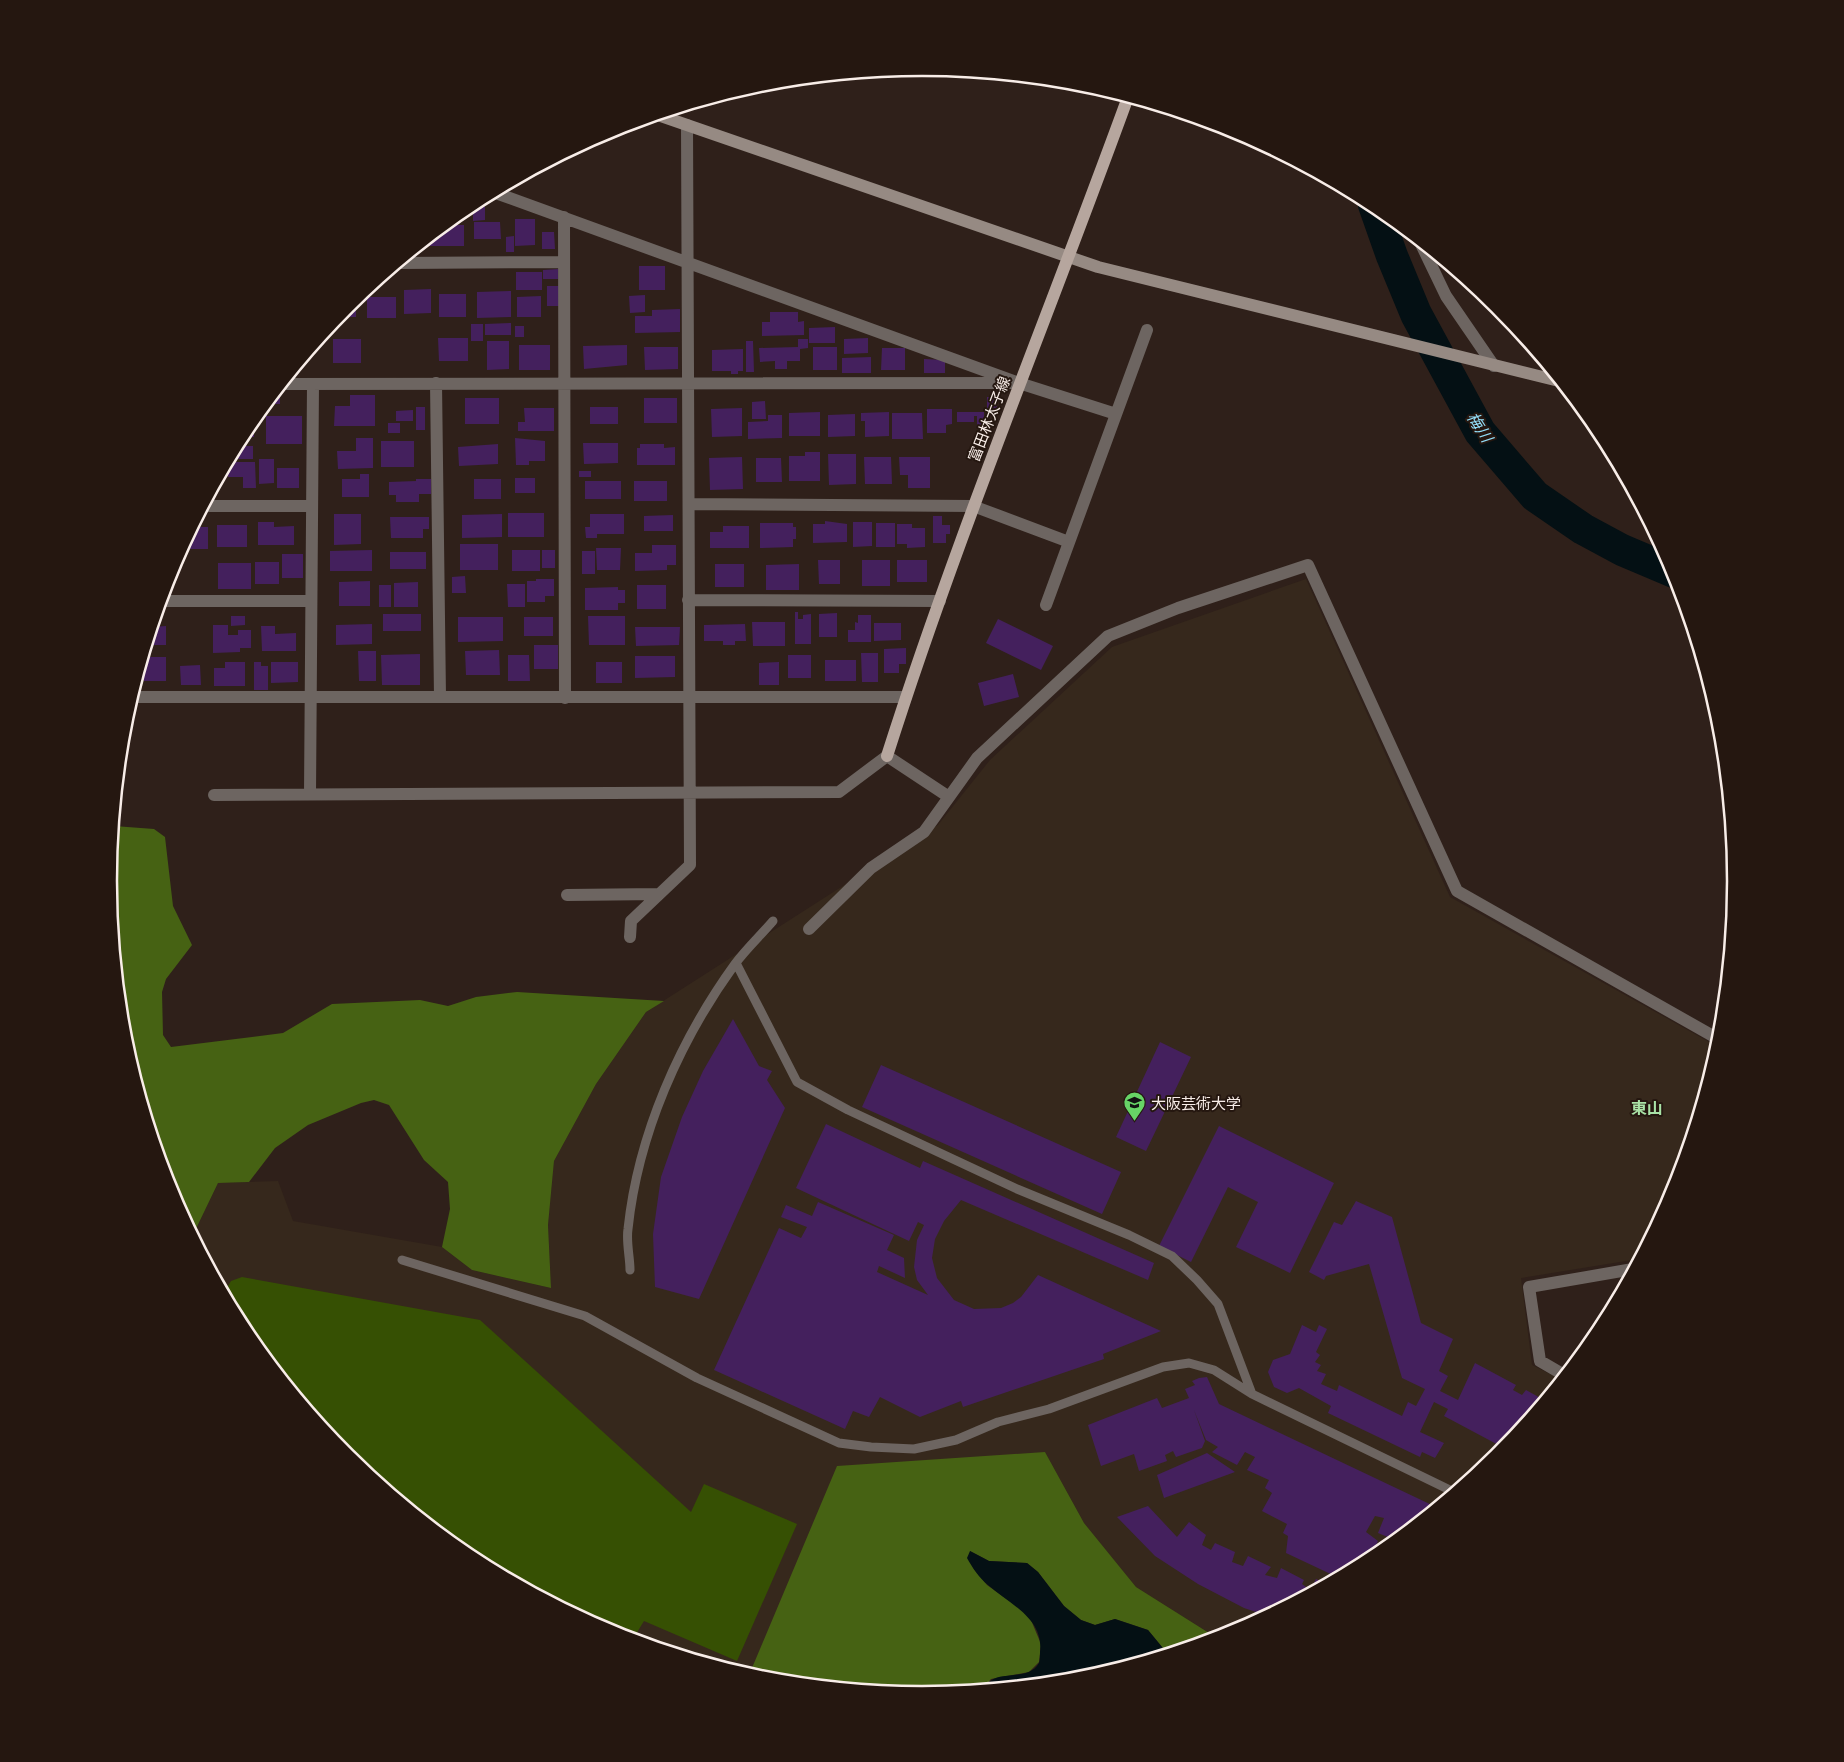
<svg xmlns="http://www.w3.org/2000/svg" width="1844" height="1762" font-family="'Archivo Narrow','Noto Sans JP',sans-serif">
	<style>
		.education { fill: #36281c }
		.green { fill: #365003 }
		.forest { fill: #466213 }
		.water { fill: #041014 }
		.lines { fill: none; stroke-linecap: round; stroke-linejoin: round }
		.river { stroke: #041014; stroke-width: 32 }
		.building { fill: #44205d }
		.lane { stroke: #6d6561; stroke-width: 9 }
		.street { stroke: #6d6561; stroke-width: 12 }
		.secondary { stroke: #968a83; stroke-width: 12 }
		.primary { stroke: #b6a69e; stroke-width: 12 }
		.labels { text-anchor: middle; dominant-baseline: central; stroke-width: 4; stroke-linejoin: round; paint-order: stroke }
		.street-label { font-size: 15px; fill: #f8ede8; stroke: #251710 }
		.poi-label { font-size: 15px; fill: #f8ede8; stroke: #251710; text-anchor: start }
		.water-label { font-size: 16px; font-style: italic; fill: #93dffa; stroke: #251710 }
		.neighbourhood-label { font-size: 16px; font-weight: bold; fill: #a9e2a6; stroke: #251710 }
		.rim { fill: none; stroke: #f8ede8; stroke-width: 2.5 }
	</style>
	<rect width="100%" height="100%" fill="#2f201a"/>
	<path class="education" d="M1306 579 1450 897 1718 1047 1673 1193 1638 1259 1521 1278 1532 1365 1560 1379 1497 1456 1374 1558 1233 1633 1217 1638 1136 1587 1084 1523 1045 1452 763 1679 610 1632 470 1557 347 1456 245 1333 193 1235 218 1183 278 1181 293 1221 442 1247 472 1270 551 1288 548 1225 554 1161 596 1084 646 1012 938 825 990 760 1112 647Z"/>
	<path class="green" d="M242 1277 480 1320 691 1512 704 1484 797 1524 737 1661 644 1621 633 1639 610 1632 470 1557 347 1456 245 1333 224 1293 231 1281Z"/>
	<path class="forest" d="M114 826 154 829 165 837 173 906 192 945 166 979 162 992 163 1035 171 1047 283 1033 332 1004 420 1000 448 1006 476 997 517 992 664 1001 646 1012 596 1084 554 1161 548 1225 551 1288 472 1270 442 1247 450 1209 448 1182 424 1160 389 1105 374 1100 361 1103 308 1125 275 1148 249 1182 218 1183 193 1235 170 1192 124 1039 109 881Z
		M1045 1452 1084 1523 1136 1587 1217 1638 1167 1653 1148 1630 1115 1619 1095 1625 1081 1620 1064 1606 1038 1572 1027 1563 989 1561 970 1551 974 1569 987 1585 1021 1609 1031 1620 1041 1644 1039 1662 1029 1672 991 1679 987 1684 988 1688 922 1694 763 1679 749 1675 837 1466Z"/>
	<path class="water" d="M970 1551 989 1561 1027 1563 1038 1572 1064 1606 1081 1620 1095 1625 1115 1619 1148 1630 1167 1653 1080 1679 988 1688 987 1684C1000 1669 1028 1682 1039 1663 1040 1660 1040 1655 1040 1652 1044 1618 1009 1604 988 1585 979 1578 972 1567 967 1558Z"/>
	<g class="lines">
		<path class="river" d="M1374 205 1392 256 1416 314 1480 432 1535 496 1583 529 1622 550 1674 572"/>
	</g>
	<path class="building" d="M473 207H485V220L473 221Z
		M515 219H535V245L515 246Z
		M474 222H500L501 239H474Z
		M445 225H464V246H425V242Z
		M542 232H554L555 249H542Z
		M514 236V252H506V237Z
		M639 266H665V290H639Z
		M558 269V279H543V270Z
		M516 272H542V290H516Z
		M547 286H559L560 306H547Z
		M431 289V313L404 314V290Z
		M511 291V317L477 318V292Z
		M439 294H466V317H439Z
		M645 295V312L630 313 629 296Z
		M541 296V317H517V297Z
		M367 297H396V318H367Z
		M356 298V317H338L347 306Z
		M680 309V332L635 333V316H652V310Z
		M770 312H798V322L804 321V335L762 336V322H770Z
		M511 323V335H485V324Z
		M471 324H483V341H471Z
		M515 326H524V337H515Z
		M835 327V343H809V328Z
		M438 338H468V361H439Z
		M868 338V353L844 354V339Z
		M333 339H361V363H333Z
		M798 339H808V348L800 349V361H787V369H775V361L760 362 759 348 798 347Z
		M487 341H509V369L487 370Z
		M746 341H753L754 372H746Z
		M519 345H550V370H519Z
		M627 345V365L584 369 583 346Z
		M644 347H678V369L645 370Z
		M813 347H837V370H813Z
		M882 348H905V370H881Z
		M743 349V371H738V374H731V371H712V350Z
		M871 357V373H842V358Z
		M924 359 945 360V373H924Z
		M274 395H280V404H272Z
		M350 395H375V426H334L335 406H350Z
		M987 397H997V416H987Z
		M465 398H499V424H465Z
		M644 398H677V423H644Z
		M765 401 766 419H752V402Z
		M416 407H425V430H416Z
		M590 407H618V424H590Z
		M524 408H554V431H518V422H525Z
		M742 408V436L712 437 711 409Z
		M927 409H952V424L946 425V433H927Z
		M413 410V421H396V411Z
		M820 412V436H789V413Z
		M889 412V436L865 437V421H861V413Z
		M957 412H984V427H977V416H974V422H957Z
		M892 413H922L923 439H892Z
		M855 414V436L828 437V415Z
		M768 415H782V438L748 439V422L768 421Z
		M266 416H302V444H266Z
		M251 422H254V437H241Z
		M388 423H400V433H388Z
		M356 438H373V468L338 469 337 451H356Z
		M515 438 545 441V461H529V465H516Z
		M381 441H414V467H381Z
		M583 443H618V463L584 464Z
		M498 444V464L459 466 458 447Z
		M640 444H664V448L675 447V465H637V448H640Z
		M236 446H253V459H229Z
		M805 452H820V481H789V456H805Z
		M828 454H856V484L829 485Z
		M742 457 743 489 710 490 709 458Z
		M864 457H891L892 484H865Z
		M899 457H930V488H908V475H900Z
		M756 458H781L782 482H756Z
		M259 459H274V483L259 484Z
		M228 462H255L256 488H243V477H228Z
		M277 468H299V488H277Z
		M579 471H591V477H579Z
		M360 474H369V497H342V479H360Z
		M515 478H535V493H515Z
		M416 479H431V494H419V502H396V495H389V482L416 481Z
		M474 479H501V499H474Z
		M585 481H621V499H585Z
		M634 481H667V501H634Z
		M508 513H544V537H508Z
		M334 514H361V544L334 545Z
		M502 514V537L462 538V515Z
		M590 514H624V534H597V538H586L585 527H590Z
		M673 515V531H644V516Z
		M933 516H942V525H950V534H946V543H933Z
		M390 517H429V529H423V538H391Z
		M825 521 847 524V542L813 543V524H825Z
		M258 522H274V527L294 526V545H258Z
		M853 522H872V546L853 547Z
		M760 523H793V527H796V539H793V547L760 548Z
		M876 523H895V547H876Z
		M897 524H912V528H925V547L907 548V544H897Z
		M217 525H247V547H217Z
		M723 526H749V548H710V532H723Z
		M193 527H208V549H181Z
		M460 544H498V570H460Z
		M652 545H676V565H667V570L635 571V553H652Z
		M596 548H621L620 570H597Z
		M372 550V571H330V551Z
		M512 550H540V571H512Z
		M542 550H555V568H542Z
		M582 551H595V574H582Z
		M390 552H426V569H390Z
		M282 554H303V578H282Z
		M818 560H840V584H819Z
		M862 560H890V586H862Z
		M897 560H927V582H897Z
		M255 562H279V584H255Z
		M218 563H251V589H218Z
		M715 564H744V587H715Z
		M799 564V590H766V565Z
		M465 576 466 593H452V577Z
		M536 579H554V596H545V602H527V581H536Z
		M370 581V606H339V582Z
		M418 582V607H394V583Z
		M507 584H525V607H508Z
		M379 585H391V607H379Z
		M637 585H666V609H637Z
		M618 587V590H625V603H618V610H585V588Z
		M795 612H798V619H803V615L811 614V644H795Z
		M837 613V637H819V614Z
		M383 614H421V631H383Z
		M858 615H871V642H848V630H855V622L858 623Z
		M231 616H245V625L231 626Z
		M588 616H625V645H589Z
		M458 617H503V641L458 642Z
		M524 617H553V636H524Z
		M998 619 1053 646 1041 670 986 643Z
		M752 622H785V646H753Z
		M874 623H901V640L874 641Z
		M372 624V644L336 645V625Z
		M745 624 746 641H735V645H723V641H704V625Z
		M213 625H228V635H238V630H251V648H240V652L213 653Z
		M166 626V645H147L153 627Z
		M261 626H275V634L296 633V651H262Z
		M635 627H680L679 645 636 646Z
		M534 645H558V669H534Z
		M906 648V664H899V673H884V649Z
		M499 650 500 675H466L465 651Z
		M358 651H376V681H359Z
		M861 653H878V682H862Z
		M420 654V685H382L381 655Z
		M508 655H529L530 681H508Z
		M788 655H811V678H788Z
		M635 656H675V677L635 678Z
		M144 657H166V681H144V674H139Z
		M825 660H856V681H825Z
		M225 662H245V686H214V668H225Z
		M254 662H261V666H268V690H254Z
		M271 662H298V682L271 683Z
		M596 662H622V683H596Z
		M779 662V685H759V663Z
		M200 665 201 685H181L180 666Z
		M1013 674 1019 697 984 706 978 683Z
		M733 1019 759 1066 772 1071 767 1080 785 1108 699 1299 655 1287 653 1234 661 1177 682 1117 703 1071Z
		M1160 1042 1191 1057 1146 1151 1116 1137Z
		M881 1065 1121 1172 1102 1214 862 1107Z
		M826 1124 920 1168 923 1161 1154 1263 1148 1280 961 1200 944 1221 935 1239 932 1258 937 1278 954 1300 974 1309 1001 1308 1013 1303 1021 1297 1038 1275 1161 1331 1103 1354 1104 1359 963 1407 961 1401 920 1417 880 1397 869 1417 853 1411 845 1429 714 1370 779 1228 801 1238 807 1227 781 1217 786 1205 812 1216 818 1202 894 1235 887 1250 904 1258 905 1278 879 1266 877 1272 928 1295 917 1280 914 1267 917 1240 924 1225 918 1222 909 1241 796 1188Z
		M1219 1126 1334 1183 1290 1273 1236 1247 1258 1202 1228 1187 1191 1262 1159 1246Z
		M1356 1201 1392 1217 1421 1323 1453 1339 1439 1371 1448 1376 1440 1391 1458 1400 1475 1363 1516 1385 1513 1390 1522 1395 1526 1390 1544 1400 1504 1448 1444 1416 1448 1409 1434 1402 1420 1432 1444 1443 1435 1458 1422 1452 1420 1457 1328 1413 1331 1406 1299 1388 1287 1393 1274 1387 1268 1372 1273 1360 1290 1354 1302 1325 1316 1332 1319 1325 1327 1329 1316 1352 1320 1355 1315 1362 1321 1365 1317 1371 1326 1374 1321 1384 1337 1391 1339 1385 1402 1416 1408 1402 1416 1406 1425 1389 1402 1378 1369 1264 1326 1276 1324 1280 1309 1272 1334 1222 1342 1225Z
		M1207 1377 1219 1404 1436 1507 1395 1540 1378 1533 1384 1518 1375 1516 1366 1532 1378 1541 1368 1561 1337 1577 1286 1553 1288 1536 1283 1533 1287 1524 1262 1511 1272 1493 1265 1488 1269 1480 1247 1470 1255 1457 1245 1452 1237 1465 1212 1452 1218 1447 1206 1440 1194 1410 1205 1441 1202 1448 1176 1457 1173 1451 1165 1455 1167 1461 1139 1471 1134 1454 1101 1466 1088 1425 1157 1398 1162 1408 1189 1398 1185 1389 1195 1385 1192 1381 1199 1378Z
		M1207 1453 1235 1472 1164 1498 1157 1475Z
		M1148 1506 1177 1537 1189 1522 1206 1535 1202 1545 1211 1550 1215 1543 1235 1552 1232 1562 1243 1566 1248 1556 1271 1567 1265 1575 1277 1578 1281 1568 1304 1580 1302 1584 1310 1590 1316 1579 1325 1583 1265 1615 1244 1608 1198 1584 1155 1556 1117 1517Z"/>
	<g class="lines">
		<path class="lane" d="M736 963 797 1082 848 1110 1017 1189 1129 1235 1172 1256 1197 1280 1218 1304 1252 1394
			M402 1260 585 1316 697 1378 839 1443 871 1447 914 1449 956 1440 998 1422 1049 1409 1163 1367 1189 1363 1214 1370 1252 1394 1454 1492
			M630 1270C630 1257 626 1242 628 1229 638 1134 680 1040 735 964 746 949 760 936 773 921"/>
		<path class="street" d="M493 192 1019 383 1116 414
			M564 217 565 698
			M1420 242 1446 296 1494 366
			M399 263 564 262
			M436 383 440 697
			M283 384 1019 383
			M689 504 973 506 1069 542
			M205 506H311
			M688 600 940 601
			M161 601H311
			M1046 605 1147 330
			M132 697H906
			M310 794 313 384
			M214 795 839 792 887 756 949 797
			M567 895 659 894
			M809 929 871 868 924 832 977 758 1108 636 1178 608 1308 565 1457 891 1720 1040
			M630 937 631 921 690 865 687 125
			M1564 1375 1540 1361 1529 1287 1633 1269"/>
		<path class="secondary" d="M658 115 1098 267 1559 381"/>
		<path class="primary" d="M887 756C958 533 1048 317 1128 97"/>
	</g>
	<defs>
		<symbol id="university-pin" viewBox="-11 -11 22 30"><path d="M0 17L-7.5 6A9.5 9.5 0 1 1 7.5 6Z" fill="#67d466" stroke="#251710"/><path d="M0-5L7-2L0 1L-7-2ZM-4 1L0 2.5L4 1V4Q0 6-4 4Z" fill="#111"/></symbol>
	</defs>
	<g fill-rule="evenodd">
		<use href="#university-pin" x="1122" y="1090" width="25" height="34"/>
	</g>
	<g class="labels">
		<g class="street-label">
			<text transform="translate(989 419) rotate(-69)">富田林太子線</text>
		</g>
		<g class="poi-label">
			<text x="1151" y="1103">大阪芸術大学</text>
		</g>
		<g class="water-label">
			<text transform="translate(1480 427) rotate(57)">梅川</text>
		</g>
		<g class="neighbourhood-label">
			<text x="1647" y="1108">東山</text>
		</g>
	</g>
	<path d="M0 0H1844V1762H0ZM117 881a805 805 0 1 1 1610 0a805 805 0 1 1-1610 0Z" fill="#251710" fill-rule="evenodd"/>
	<path class="rim" d="M117 881a805 805 0 1 1 1610 0a805 805 0 1 1-1610 0Z"/>
</svg>
